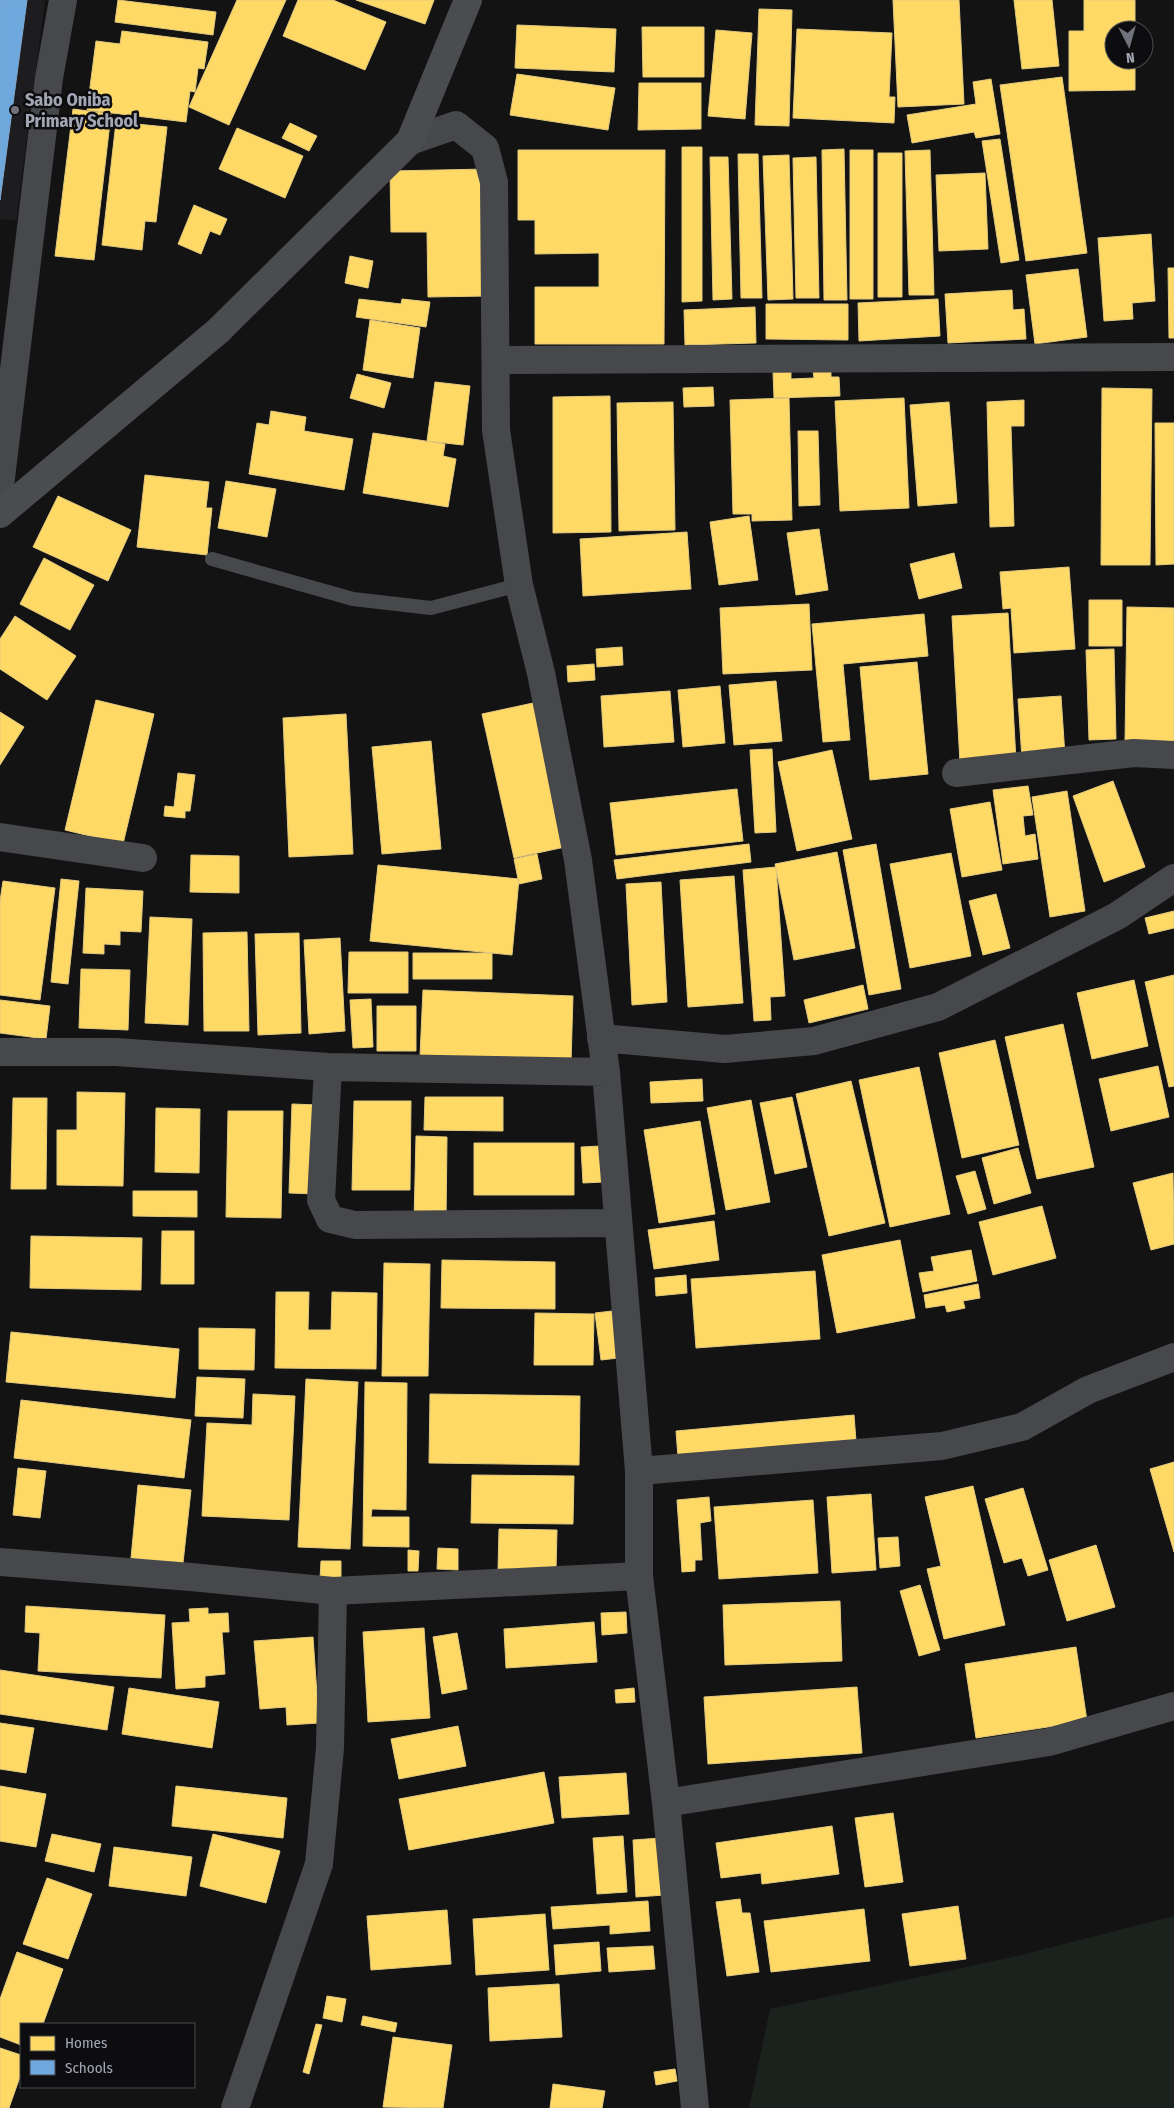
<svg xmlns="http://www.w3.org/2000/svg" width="1174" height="2108" font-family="'Fira Sans Condensed',sans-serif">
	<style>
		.built { fill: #1d1d1f }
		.green { fill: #1b221d }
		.homes { fill: #ffd966; stroke: #e3ca7e }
		.schools { fill: #6fa8dc; stroke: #7fa8d0 }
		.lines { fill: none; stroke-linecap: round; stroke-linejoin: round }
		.service { stroke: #47484c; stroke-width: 14 }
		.minor { stroke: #47484c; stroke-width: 28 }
		.secondary { stroke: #4b4c50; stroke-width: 28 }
		.poi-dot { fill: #71737c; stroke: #0d0d0f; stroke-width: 2 }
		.labels { text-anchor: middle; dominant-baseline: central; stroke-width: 5; stroke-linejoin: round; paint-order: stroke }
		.poi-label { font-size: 18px; font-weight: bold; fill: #a3a7b5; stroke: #0d0d0f; text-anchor: start }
	</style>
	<rect width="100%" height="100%" fill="#131313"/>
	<path class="built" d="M0 0H45L16 221 0 219Z"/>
	<path class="green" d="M1174 1916V2108H749L770 2009 1017 1956Z"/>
	<path class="homes" d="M118 0 216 12 213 35 115 22Z
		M237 0H286L229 125 189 107Z
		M298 0H333L386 22 365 70 283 36Z
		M356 0H434L425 24Z
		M893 0H959L964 104 898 107Z
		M1014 0H1052L1059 66 1022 69Z
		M1084 0H1135V30H1114V60H1135V90L1069 91V31H1084Z
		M759 9 792 10 789 126 755 125Z
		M517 25 616 29 614 72 515 68Z
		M642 27H704V77H643Z
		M797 29 892 33 889 97H895L894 123 793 118Z
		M716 30 752 33 745 119 708 116Z
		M122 31 208 42 204 69 198 68 195 92 190 91 186 122 87 110 96 41 120 44Z
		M517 74 615 88 608 130 510 115Z
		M1062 77 1087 253 1026 261 1000 85Z
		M991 79 1000 134 976 138 974 132 912 143 907 115 976 104 973 82Z
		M639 83H701V129L638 130Z
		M73 109 111 114 94 260 55 256Z
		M116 122 167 127 156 222 145 221 142 250 102 245Z
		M290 123 317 136 309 151 282 138Z
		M237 128 303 156 285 198 219 169Z
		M1000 139 1019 260 1001 263 982 141Z
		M682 147H702V301L682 302Z
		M844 149 847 300H824L822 150Z
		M518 150H665L664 344H535V287H599V253L535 254V220H518Z
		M850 150H873V299H850Z
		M930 150 934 295H909L905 151Z
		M878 153H902V297H878Z
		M738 154H758L762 298H741Z
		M789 155 793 299 768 300 763 156Z
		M710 157H728L732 299 713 300Z
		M816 157 819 298H796L793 158Z
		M487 169 488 296 428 297 427 232H391L390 171Z
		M985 173 988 249 939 251 936 175Z
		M194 205 227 219 220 235 210 231 201 254 178 244Z
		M1151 234 1155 301 1132 303 1133 319 1104 321 1098 238Z
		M350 256 373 261 368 288 345 283Z
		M1168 268H1174V338H1169Z
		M1078 269 1087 337 1035 344 1026 275Z
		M1012 290 1013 310 1024 309 1026 339 948 343 945 294Z
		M359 299 401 304 402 299 430 302 426 327 356 317Z
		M938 299 940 336 859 341 858 303Z
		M766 304H848V340L766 339Z
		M755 307 756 343 685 345 684 310Z
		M370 320 420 328 413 378 363 370Z
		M791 371V379L814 378 813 371H831V377H839L840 396 774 398 773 372Z
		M357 374 391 383 384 408 350 398Z
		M435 382 470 386 463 445 427 441Z
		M713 387 714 406 684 407 683 388Z
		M1102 388 1152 389 1150 565H1101Z
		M610 396 611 532 553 533V397Z
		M789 398 792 520 752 521V514H733L730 400Z
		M904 398 909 508 840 511 835 401Z
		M1024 400V426H1011L1014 526 990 527 987 402Z
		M673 402 675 530 619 531 617 403Z
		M949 402 957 503 918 506 910 405Z
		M271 411 306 417 304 431 353 439 344 490 249 474 257 423 269 425Z
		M1155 423H1174V564L1156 565Z
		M798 431H818L820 505 799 506Z
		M373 433 445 444 443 456 456 459 448 507 363 493Z
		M145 475 209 482 206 508H212L207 555 137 547Z
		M226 481 276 489 267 537 218 528Z
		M58 496 131 530 108 581 33 547Z
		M749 516 758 580 719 585 710 522Z
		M819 529 828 590 796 595 787 533Z
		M687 532 691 589 583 596 580 539Z
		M954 553 962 588 919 599 910 564Z
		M44 558 94 585 70 630 20 604Z
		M1069 567 1075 649 1014 653 1011 608 1003 609 1000 572Z
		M1089 600H1122V646H1089Z
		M809 604 812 670 723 674 720 608Z
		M1127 607 1174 608V742L1125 741Z
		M1008 613 1016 761 960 763 952 616Z
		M924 614 928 656 843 664 850 740 823 742 812 624Z
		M15 616 76 656 47 700 0 669V639Z
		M622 647 623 665 597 667 596 649Z
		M1114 649 1116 739 1089 740 1086 650Z
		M917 662 928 774 870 780 860 667Z
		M594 664 595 680 568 682 567 666Z
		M776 681 782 741 734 745 729 685Z
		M720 686 725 743 683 747 678 690Z
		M670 691 674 742 604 747 601 696Z
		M1061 696 1065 756 1022 759 1018 699Z
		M96 700 154 714 123 844 65 830Z
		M533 703 565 847 514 858 482 714Z
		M0 712 24 727 0 765Z
		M346 714 353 854 289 857 283 718Z
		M431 741 441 849 382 854 372 747Z
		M772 749 776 832 755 833 750 750Z
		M832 750 852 839 797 851 778 762Z
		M178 773 195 775 190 811H185V818L164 816 165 806 174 807Z
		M1113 781 1145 867 1104 882 1073 796Z
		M1028 786 1033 815 1023 816 1025 836 1035 834 1038 859 1003 864 993 790Z
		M737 789 743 841 616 855 610 803Z
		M1067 791 1085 911 1050 917 1032 797Z
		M990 802 1002 870 962 877 950 809Z
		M749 844 751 862 617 879 614 860Z
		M876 844 901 989 869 995 843 850Z
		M837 852 855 948 794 960 775 864Z
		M951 853 971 956 910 968 890 864Z
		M537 854 542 879 519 884 514 859Z
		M191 855 239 856V893L190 892Z
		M378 865 519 879 512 955 370 941Z
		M776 867 785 996 770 997 771 1020 754 1021 743 870Z
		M734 876 743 1003 688 1007 680 880Z
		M61 879 79 881 68 984 51 982Z
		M3 881 55 888 40 1000 0 995V901Z
		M661 882 667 1002 632 1005 626 884Z
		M86 888 143 891 141 932 120 931V945L104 944V954L83 953Z
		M996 894 1010 948 983 955 969 901Z
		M1174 911V928L1149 934 1145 918Z
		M150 917 192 919 188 1025 145 1023Z
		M247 932 249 1031H204L203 933Z
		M299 933 301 1033 258 1035 255 934Z
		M340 938 345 1031 309 1034 304 940Z
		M349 952H408V993H348Z
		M413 953H492V979H413Z
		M81 969 130 970 128 1030 79 1028Z
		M1174 975V1086L1169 1087 1145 982Z
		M1134 980 1148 1046 1092 1059 1077 993Z
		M863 985 868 1009 809 1023 804 1000Z
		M423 990 573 996 571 1063 420 1056Z
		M371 999 373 1047 353 1048 350 1000Z
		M0 1000 50 1006 46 1039 0 1033Z
		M377 1006H416V1051H377Z
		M1063 1024 1094 1167 1037 1179 1005 1037Z
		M995 1040 1019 1145 962 1158 939 1053Z
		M1158 1066 1169 1117 1111 1131 1099 1079Z
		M919 1067 950 1214 890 1227 859 1080Z
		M702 1079 703 1101 651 1103 650 1082Z
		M851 1081 885 1223 829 1236 796 1094Z
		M77 1092 125 1093 123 1186 57 1185V1130H77Z
		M425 1097H503V1131L424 1130Z
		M792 1097 807 1167 775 1174 760 1103Z
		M13 1098H47L46 1189H11Z
		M751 1100 770 1202 726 1210 707 1108Z
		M354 1101H411L410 1190H352Z
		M292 1104 318 1105 315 1194 289 1193Z
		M156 1108 200 1109 199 1173 155 1172Z
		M228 1111H283L281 1218 226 1217Z
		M700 1121 715 1214 659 1223 644 1130Z
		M416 1136 447 1137 446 1222H414Z
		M474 1143H574V1195H474Z
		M601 1146 604 1182 583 1183 581 1147Z
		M1018 1148 1031 1193 994 1204 982 1158Z
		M975 1171 986 1209 968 1214 956 1176Z
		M1173 1173 1174 1244 1151 1250 1133 1183Z
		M133 1191H197V1217L133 1216Z
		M1042 1206 1056 1258 993 1275 979 1222Z
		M714 1221 719 1260 654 1269 648 1230Z
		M162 1231H194V1284H161Z
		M31 1236 142 1238 141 1290 30 1288Z
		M900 1240 915 1318 837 1333 822 1255Z
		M971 1250 977 1281 923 1292 919 1273 934 1271 931 1257Z
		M442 1260 555 1262V1309L441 1308Z
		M384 1263 430 1264 428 1376H382Z
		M815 1271 820 1339 696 1348 691 1279Z
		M686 1275 687 1293 656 1296 655 1278Z
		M978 1284 980 1298 963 1301 965 1308 947 1312 945 1305 926 1308 924 1295Z
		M276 1292H309L308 1330H331L332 1292 377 1293 376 1369 275 1368Z
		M621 1310 627 1357 601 1360 595 1313Z
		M535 1313 594 1314 593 1365H534Z
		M199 1328 255 1329 254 1370 199 1369Z
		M11 1332 179 1349 175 1398 6 1382Z
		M197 1377 245 1379 243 1418 195 1416Z
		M306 1379 358 1382 350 1549 298 1547Z
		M365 1382 407 1383 406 1510 372 1509 371 1517H409V1547L363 1546Z
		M253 1394 295 1396 289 1520 202 1516 207 1423 252 1425Z
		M430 1394 580 1396 579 1465 429 1463Z
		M21 1400 191 1420 184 1478 14 1458Z
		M854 1415 856 1441 678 1457 676 1431Z
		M1174 1462V1552L1150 1469Z
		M18 1468 46 1471 40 1518 13 1515Z
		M472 1475 574 1476 573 1524 471 1523Z
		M138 1485 191 1490 183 1563 131 1558Z
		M973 1486 1005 1625 944 1639 927 1569 941 1566 925 1497Z
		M1023 1488 1048 1570 1028 1576 1022 1558 1004 1563 985 1499Z
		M871 1494 876 1570 832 1573 827 1497Z
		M709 1497 711 1521 700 1523 702 1560H695V1571L682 1572 677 1500Z
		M813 1500 818 1573 719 1579 714 1507Z
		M499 1529 557 1530 556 1570H498Z
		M898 1537 900 1566 880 1568 878 1538Z
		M1096 1545 1115 1607 1067 1621 1049 1560Z
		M438 1548 458 1549V1570L437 1569Z
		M408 1550 419 1551 418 1571H408Z
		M321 1561H341V1579H320Z
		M920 1585 940 1650 919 1656 900 1591Z
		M840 1601 842 1661 725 1665 723 1605Z
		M26 1606 165 1615 161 1678 38 1671 40 1633 25 1632Z
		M208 1608V1614L228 1613 229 1632H222L225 1674 205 1676V1687L176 1689 172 1623 190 1622 189 1609Z
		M626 1612 627 1633 602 1635 601 1613Z
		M594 1622 597 1662 506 1668 504 1629Z
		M424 1628 430 1718 368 1722 363 1632Z
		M457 1633 467 1689 442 1694 433 1637Z
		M313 1637 319 1723 287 1725 286 1707 260 1709 254 1641Z
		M1076 1647 1087 1721 976 1738 965 1664Z
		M0 1670 114 1687 107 1730 0 1714Z
		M857 1687 862 1753 708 1764 704 1697Z
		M129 1688 219 1702 212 1748 122 1734Z
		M634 1688 635 1702 616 1703 615 1690Z
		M0 1723 34 1728 26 1773 0 1769Z
		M458 1726 466 1766 399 1779 391 1739Z
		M544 1772 554 1823 409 1850 399 1799Z
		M626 1773 629 1814 562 1818 559 1777Z
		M0 1786 46 1794 36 1847 0 1841Z
		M176 1786 287 1798 283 1838 172 1826Z
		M893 1813 903 1882 865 1887 855 1818Z
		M832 1826 839 1874 762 1884 761 1873 721 1878 716 1843Z
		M52 1834 101 1844 94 1872 45 1861Z
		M213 1834 280 1851 266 1903 200 1886Z
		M623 1836 627 1892 597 1894 593 1838Z
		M661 1838 665 1895 636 1897 633 1840Z
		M114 1847 192 1857 186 1896 109 1886Z
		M47 1878 92 1894 68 1959 23 1944Z
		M740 1899 742 1913H750L759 1972 727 1976 716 1902Z
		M648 1901 650 1931 610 1934V1925L553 1929 551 1907Z
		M958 1906 966 1959 910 1966 902 1914Z
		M864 1909 870 1961 771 1972 764 1921Z
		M447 1910 451 1964 371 1970 367 1916Z
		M545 1914 549 1970 476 1975 473 1919Z
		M599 1942 601 1971 556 1975 554 1945Z
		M653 1946 655 1969 609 1972 607 1948Z
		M17 1952 63 1969 43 2024H21V2045L0 2037V1999Z
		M559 1984 562 2037 490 2041 488 1988Z
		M327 1996 346 1999 342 2022 323 2018Z
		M363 2016 397 2023 395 2032 361 2025Z
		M316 2024 322 2025 309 2074 303 2072Z
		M393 2037 452 2045 443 2108 383 2107Z
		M0 2048 21 2055V2074L9 2108H0Z
		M675 2069 677 2081 656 2085 654 2072Z
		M553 2084 605 2091 602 2108H550Z"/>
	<path class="schools" d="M0 0H27L0 200Z"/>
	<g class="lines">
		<path class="service" d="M212 559 353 599 431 608 519 585"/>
		<path class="minor" d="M410 141 456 125 485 148 494 182 496 430 519 585 541 673 578 860 606 1072 639 1471V1576L666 1803 695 2108
			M496 360 1174 357
			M0 486 49 78 63 0
			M956 773 1134 753 1174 755
			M0 837 143 858
			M601 1038 725 1049 814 1041 938 1007 1117 916 1174 878
			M0 1052H116L328 1067 606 1072
			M328 1067 321 1200 330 1219 355 1225 618 1223
			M639 1471 942 1446 1022 1427 1088 1390 1174 1357
			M0 1562 191 1577 333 1591 639 1576
			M666 1803 1049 1742 1174 1706
			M235 2108 319 1864 330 1748 333 1591"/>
		<path class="secondary" d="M0 514 218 331 410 141 468 0"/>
	</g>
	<circle class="poi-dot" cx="15" cy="110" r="5"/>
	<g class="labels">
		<g class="poi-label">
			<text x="25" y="100">Sabo Oniba<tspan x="25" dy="21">Primary School</tspan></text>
		</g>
	</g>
	<rect x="20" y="2023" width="175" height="65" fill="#0d0d0f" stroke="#494b51"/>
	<rect x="30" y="2036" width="25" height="15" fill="#ffd966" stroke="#494b51"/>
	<text x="65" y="2048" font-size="15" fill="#a3a7b5">Homes</text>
	<rect x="30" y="2060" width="25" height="15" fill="#6fa8dc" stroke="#494b51"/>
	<text x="65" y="2073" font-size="15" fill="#a3a7b5">Schools</text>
	<g transform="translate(1129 45) rotate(174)"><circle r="24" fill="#0d0d0f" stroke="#494b51"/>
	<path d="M0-4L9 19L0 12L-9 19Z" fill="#71737c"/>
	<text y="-8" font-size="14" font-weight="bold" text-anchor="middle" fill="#a3a7b5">N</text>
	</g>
</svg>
